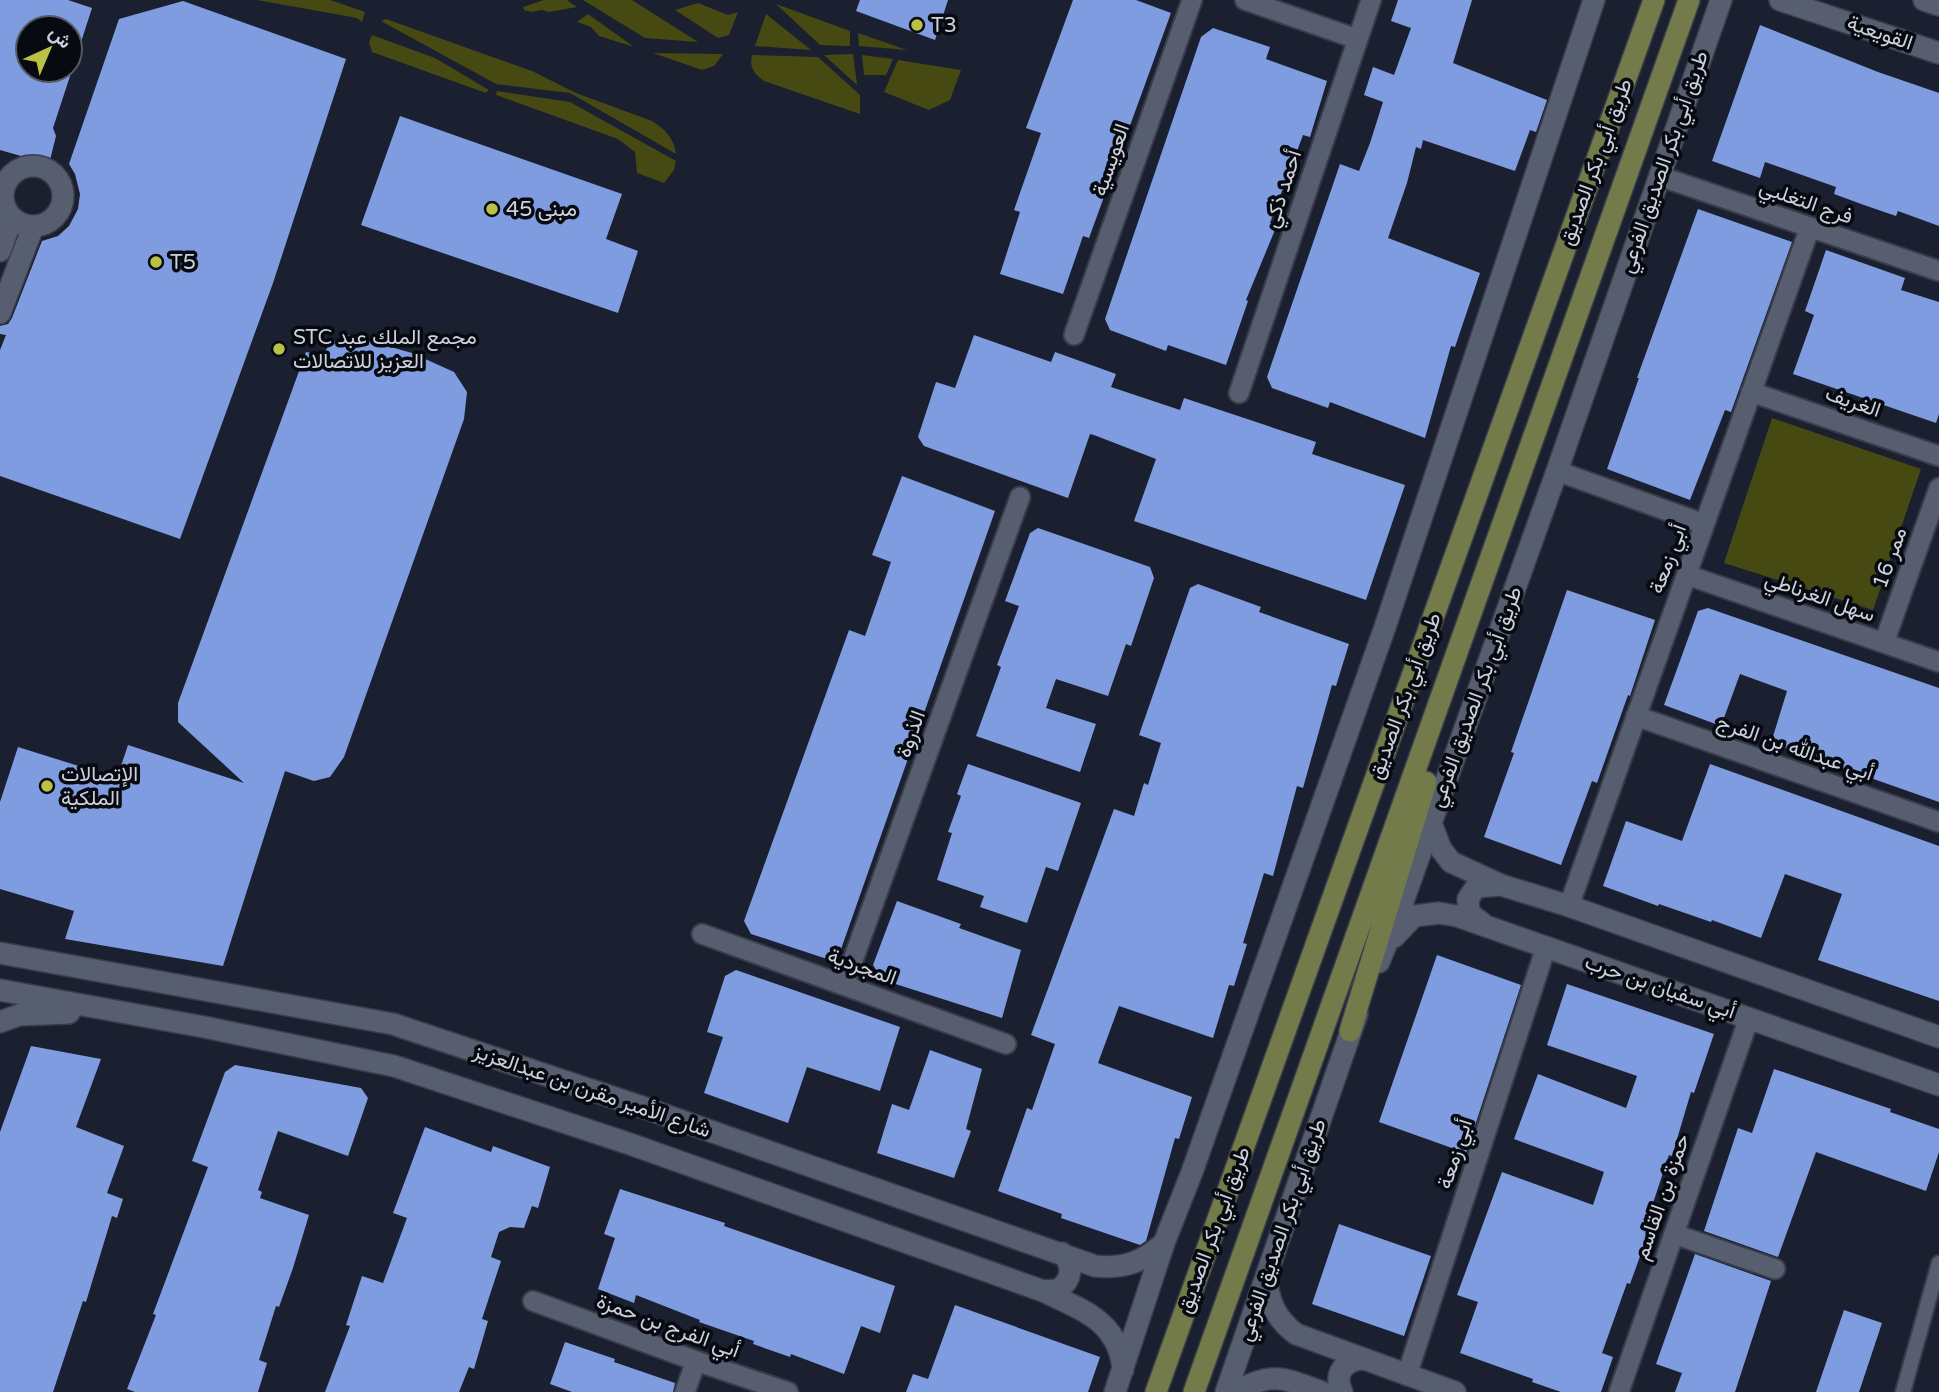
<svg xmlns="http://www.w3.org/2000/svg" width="1939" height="1392" font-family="'Varela Round',Vazirmatn,sans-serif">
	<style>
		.green { fill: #464911 }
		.building { fill: #809ce1 }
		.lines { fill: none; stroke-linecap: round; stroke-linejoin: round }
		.pedestrian-casing { stroke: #393d4a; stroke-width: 18 }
		.minor-casing { stroke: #393d4a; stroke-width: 23 }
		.tertiary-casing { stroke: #393d4a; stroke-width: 24 }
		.primary-casing { stroke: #393d4a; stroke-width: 24 }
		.pedestrian { stroke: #565e6f; stroke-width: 14 }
		.minor { stroke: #565e6f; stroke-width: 19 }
		.tertiary { stroke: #565e6f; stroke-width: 21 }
		.primary { stroke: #747b4a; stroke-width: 21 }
		.poi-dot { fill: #b9c146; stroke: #070a10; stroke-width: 2.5 }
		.labels { text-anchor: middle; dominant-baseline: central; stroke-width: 7; stroke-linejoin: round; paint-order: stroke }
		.poi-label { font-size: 21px; fill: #cdd1db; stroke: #070a10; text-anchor: start }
		.street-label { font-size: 21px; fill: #cdd1db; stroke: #070a10 }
	</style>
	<rect width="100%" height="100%" fill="#1a202f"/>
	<path class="green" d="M257 0H330L365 12 362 22 357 18Z
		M544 0H567L577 7 549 12 542 10 531 12 524 10 523 7Z
		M583 0H632L698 42 645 38Z
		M698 3 728 15 738 12 729 35 718 38 675 10Z
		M776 4 850 31V46L820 45Z
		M588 14 634 47 599 36 591 27 577 22Z
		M766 14 811 50 755 46Z
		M386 19 532 71 576 93 652 121C665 129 674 138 676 154L570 93 496 84 381 21Z
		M858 33 907 50 859 46Z
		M372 35 435 58 489 90 486 93 372 52 369 42Z
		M653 53 723 54 714 66 702 70Z
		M853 54 857 85 824 55Z
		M752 55 818 57 860 95V114L764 81C754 73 749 68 752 55Z
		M862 55 893 59 886 75H864Z
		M898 60 961 70 950 100 929 110 884 92Z
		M497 91 570 102 676 161 674 170 664 183 637 173 635 152 618 139 496 95Z
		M1772 418 1921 469 1873 610 1724 563Z"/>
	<path class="building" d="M0 0H68L92 8 73 67 70 66V28H28V70H72L53 128 56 136 49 164 0 150Z
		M860 0H948L935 40 856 11Z
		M1073 0H1136L1171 13 1089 238 1083 236 1063 294 1000 274 1020 212 1014 210 1041 133 1026 128Z
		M1398 0H1472L1453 63 1547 100 1536 132 1530 130 1515 171 1423 140 1421 149 1416 147 1407 183 1388 238 1480 273 1455 347 1451 346 1425 438 1330 402 1328 408 1272 388 1267 377 1340 164 1359 171 1370 143 1383 102 1364 95 1373 67 1394 75 1411 28 1391 21Z
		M183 1 346 59 273 283 180 539 0 476V350L6 335 0 334V326L8 324 12 318 42 241 58 236 69 226 78 209 80 194 75 174 69 164 119 19Z
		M1760 25 1878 72 1939 93V226L1898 211 1896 216 1864 205 1834 194 1836 187 1765 162 1760 178 1712 161Z
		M1213 28 1270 47 1266 59 1327 81 1310 137 1303 135 1270 223 1277 225 1246 300 1248 301 1226 365 1168 345 1166 351 1110 330 1105 319 1201 37Z
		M400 116 622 194 606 239 638 251 618 313 361 225Z
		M1698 209 1792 242 1731 412 1725 410 1690 500 1607 469 1639 378H1637Z
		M1826 250 1905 278 1901 290 1939 302V414L1936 423 1793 374 1814 315 1805 311Z
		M348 335 412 353 454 372 467 392 464 419 344 757 330 777 314 781 285 771 223 966 65 939 74 911 0 889V802L18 747 117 778 128 745 244 783 178 722V703L306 352 323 355 330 343Z
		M974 335 1051 362 1055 352 1116 374 1111 387 1180 410 1184 398 1316 442 1312 454 1405 485 1366 600 1134 521 1156 459 1094 435 1090 434 1068 498 924 446 918 437 936 382 955 388Z
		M902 476 995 511 839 955 827 959 751 934 744 921 849 630 865 636 891 562 872 555Z
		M1038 528 1150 567 1154 578 1131 646 1126 644 1108 696 1056 679 1046 708 1096 724 1080 772 976 736 1001 667 997 665 1019 606 1005 601 1030 533Z
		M1198 584 1261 607 1259 612 1349 644 1336 686 1332 685 1303 788 1297 786 1273 876 1264 873 1243 943 1247 944 1234 986 1229 985 1213 1038 1119 1006 1098 1063 1192 1097 1179 1139 1175 1138 1146 1241 1140 1245 1061 1218 1062 1214 998 1191 1027 1108 1032 1110 1055 1044 1031 1035 1114 809 1134 816 1144 783 1148 785 1161 743 1139 735 1190 588Z
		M1567 590 1655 620 1630 696 1628 695 1597 783 1592 781 1561 865 1484 837 1514 753 1511 752Z
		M1708 608 1939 688V802L1771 743 1787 691 1740 674 1721 726 1664 705 1698 611Z
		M968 764 1081 803 1058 871 1046 867 1027 923 980 907 984 896 937 880 952 833 948 832 961 796 957 794Z
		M1710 764 1939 846V1001L1818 960 1842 894 1785 874 1761 938 1712 920 1711 922 1659 904 1658 906 1603 886 1626 821 1682 841Z
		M897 901 961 924 959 928 1021 950 1002 1018 883 980 873 965Z
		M1437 955 1521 985 1466 1153 1379 1122Z
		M736 970 900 1027 880 1091 807 1067 788 1123 704 1093 723 1037 707 1032 725 976Z
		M1567 984 1714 1034 1694 1093 1691 1092 1672 1156 1669 1155 1646 1224 1651 1226 1630 1284 1627 1283 1602 1353 1613 1357 1601 1392H1561L1532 1382 1533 1379 1460 1353 1478 1302 1457 1295 1502 1172 1593 1205 1604 1172 1514 1139 1538 1074 1626 1108 1637 1076 1547 1045Z
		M31 1046 101 1059 76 1127 124 1146 107 1193 123 1199 117 1218 112 1216 86 1302 83 1301 53 1392H0V1132Z
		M930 1050 982 1069 966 1129 971 1131 954 1178 877 1153 892 1104 909 1110Z
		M235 1065 361 1088 368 1098 348 1156 278 1131 258 1190 262 1192 260 1198 309 1215 293 1268 279 1307 276 1306 259 1360 267 1363 258 1392H135L127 1389 156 1315 153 1314 208 1167 192 1161 225 1072Z
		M1774 1069 1891 1109 1890 1112 1939 1129V1152L1926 1191 1816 1152 1778 1257 1704 1231 1738 1128 1752 1133Z
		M425 1127 491 1152 493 1146 550 1167 538 1208 532 1206 524 1228 510 1227 499 1232 491 1257 501 1261 482 1319 488 1321 474 1369 469 1367 459 1392H325L350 1326 346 1325 362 1276 383 1283 407 1218 393 1213Z
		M620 1189 725 1223 724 1226 895 1286 880 1333 861 1326 844 1374 791 1354 790 1357 753 1344 754 1341 699 1322 700 1320 636 1295 634 1303 598 1289 615 1238 604 1234Z
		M1339 1224 1431 1256 1404 1336 1312 1304Z
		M1695 1254 1771 1281 1735 1392H1675L1682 1373 1656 1364Z
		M955 1305 1100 1357 1088 1392H906L913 1374 928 1379Z
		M1844 1310 1882 1323 1859 1392H1816Z
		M565 1342 615 1359 614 1362 675 1383 673 1392H572L550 1384Z"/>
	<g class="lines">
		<defs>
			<path id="pedestrian" d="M1903 1392 1939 1263"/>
			<path id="minor" d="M1245 0 1357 39
				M1659 176 1939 271
				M1074 335 1192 0
				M1751 392 1939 456
				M1239 393 1371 0
				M1557 471 1704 524
				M1687 575 1939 662
				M1884 643 1939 488
				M1636 716 1939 822
				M1569 906 1810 227
				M702 934 1006 1044
				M844 985 1020 497
				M1674 1234 1775 1269
				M533 1301 696 1361 788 1392
				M1407 1375 1546 947
				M685 1392 696 1361
				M1619 1392 1749 1018"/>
			<path id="tertiary" d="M1780 0 1939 53
				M1924 0 1939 5
				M3 196a30 30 0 1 1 60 0a30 30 0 1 1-60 0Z
				M0 251 12 218
				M0 313 33 227
				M1431 823 1441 849 1451 862 1501 885 1569 906 1939 1037
				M1482 923 1469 913 1468 899 1476 887 1501 885
				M1394 937 1414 916 1439 913 1457 916 1939 1085
				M0 953 393 1024 642 1107 1095 1266C1124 1269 1143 1262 1164 1243
				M1379 962 1401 907 1557 471 1721 0
				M0 990 204 1027 394 1066 630 1144 1043 1291C1082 1310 1119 1321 1123 1370
				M0 1022 19 1015 69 1013
				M1266 1277C1269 1302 1275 1318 1296 1334L1455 1392
				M1043 1291 1058 1290C1072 1280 1074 1266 1062 1253
				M1115 1392 1164 1243 1192 1172 1385 627 1594 0
				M1226 1392 1357 1014
				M1235 1392C1272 1371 1284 1378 1322 1392
				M1342 1392C1333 1373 1345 1359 1365 1359"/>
			<path id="primary" d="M1350 1031 1426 782
				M1156 1392 1654 0
				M1194 1392 1689 0"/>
		</defs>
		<use href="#pedestrian" class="pedestrian-casing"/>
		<use href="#minor" class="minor-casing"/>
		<use href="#tertiary" class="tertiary-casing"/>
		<use href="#primary" class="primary-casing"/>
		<use href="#pedestrian" class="pedestrian"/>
		<use href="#minor" class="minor"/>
		<use href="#tertiary" class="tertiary"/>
		<use href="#primary" class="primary"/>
	</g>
	<g class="poi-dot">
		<circle cx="917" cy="25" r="7"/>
		<circle cx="492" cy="209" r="7"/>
		<circle cx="156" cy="262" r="7"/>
		<circle cx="279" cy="349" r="7"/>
		<circle cx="47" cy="786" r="7"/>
	</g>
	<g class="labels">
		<g class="poi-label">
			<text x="931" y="25">T3</text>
			<text x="506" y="209">مبنى 45</text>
			<text x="170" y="262">T5</text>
			<text x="293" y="337">STC مجمع الملك عبد<tspan x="293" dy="24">العزيز للاتصالات</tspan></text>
			<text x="61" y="774">الإتصالات<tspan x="61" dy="24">الملكية</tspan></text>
		</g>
		<g class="street-label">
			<text transform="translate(1880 33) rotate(19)">القويعية</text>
			<text transform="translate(1111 160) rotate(-71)">العويسية</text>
			<text transform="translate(1596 162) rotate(-70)">طريق أبي بكر الصديق</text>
			<text transform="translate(1664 162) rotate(-71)">طريق أبي بكر الصديق الفرعي</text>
			<text transform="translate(1283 189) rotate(-72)">أحمد ذكي</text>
			<text transform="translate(1806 202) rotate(19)">فرج التغلبي</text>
			<text transform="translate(1853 402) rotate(19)">الغريف</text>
			<text transform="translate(1890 558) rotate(-70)">ممر 16</text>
			<text transform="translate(1668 559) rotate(-70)">أبي زمعة</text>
			<text transform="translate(1820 597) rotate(19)">سهل الغرناطي</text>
			<text transform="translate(1405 696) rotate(-70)">طريق أبي بكر الصديق</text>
			<text transform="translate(1476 697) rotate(-70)">طريق أبي بكر الصديق الفرعي</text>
			<text transform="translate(911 734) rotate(-70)">الذروة</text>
			<text transform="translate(1795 748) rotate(19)">أبي عبدالله بن الفرج</text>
			<text transform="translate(862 967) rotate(20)">المجردية</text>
			<text transform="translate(1660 987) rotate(19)">أبي سفيان بن حرب</text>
			<text transform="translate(592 1091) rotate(19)">شارع الأمير مقرن بن عبدالعزيز</text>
			<text transform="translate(1455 1154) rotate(-72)">أبي زمعة</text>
			<text transform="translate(1662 1197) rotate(-71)">حمزة بن القاسم</text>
			<text transform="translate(1214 1230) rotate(-70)">طريق أبي بكر الصديق</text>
			<text transform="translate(1282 1230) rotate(-71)">طريق أبي بكر الصديق الفرعي</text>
			<text transform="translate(668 1326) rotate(20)">أبي الفرج بن حمزة</text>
		</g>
	</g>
	<g transform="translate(49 49) rotate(44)"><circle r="33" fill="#070a10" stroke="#565a61" stroke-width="2"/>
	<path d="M0-5L12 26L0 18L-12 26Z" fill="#b9c146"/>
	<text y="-10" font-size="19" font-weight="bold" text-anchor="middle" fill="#cdd1db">ش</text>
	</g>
</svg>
